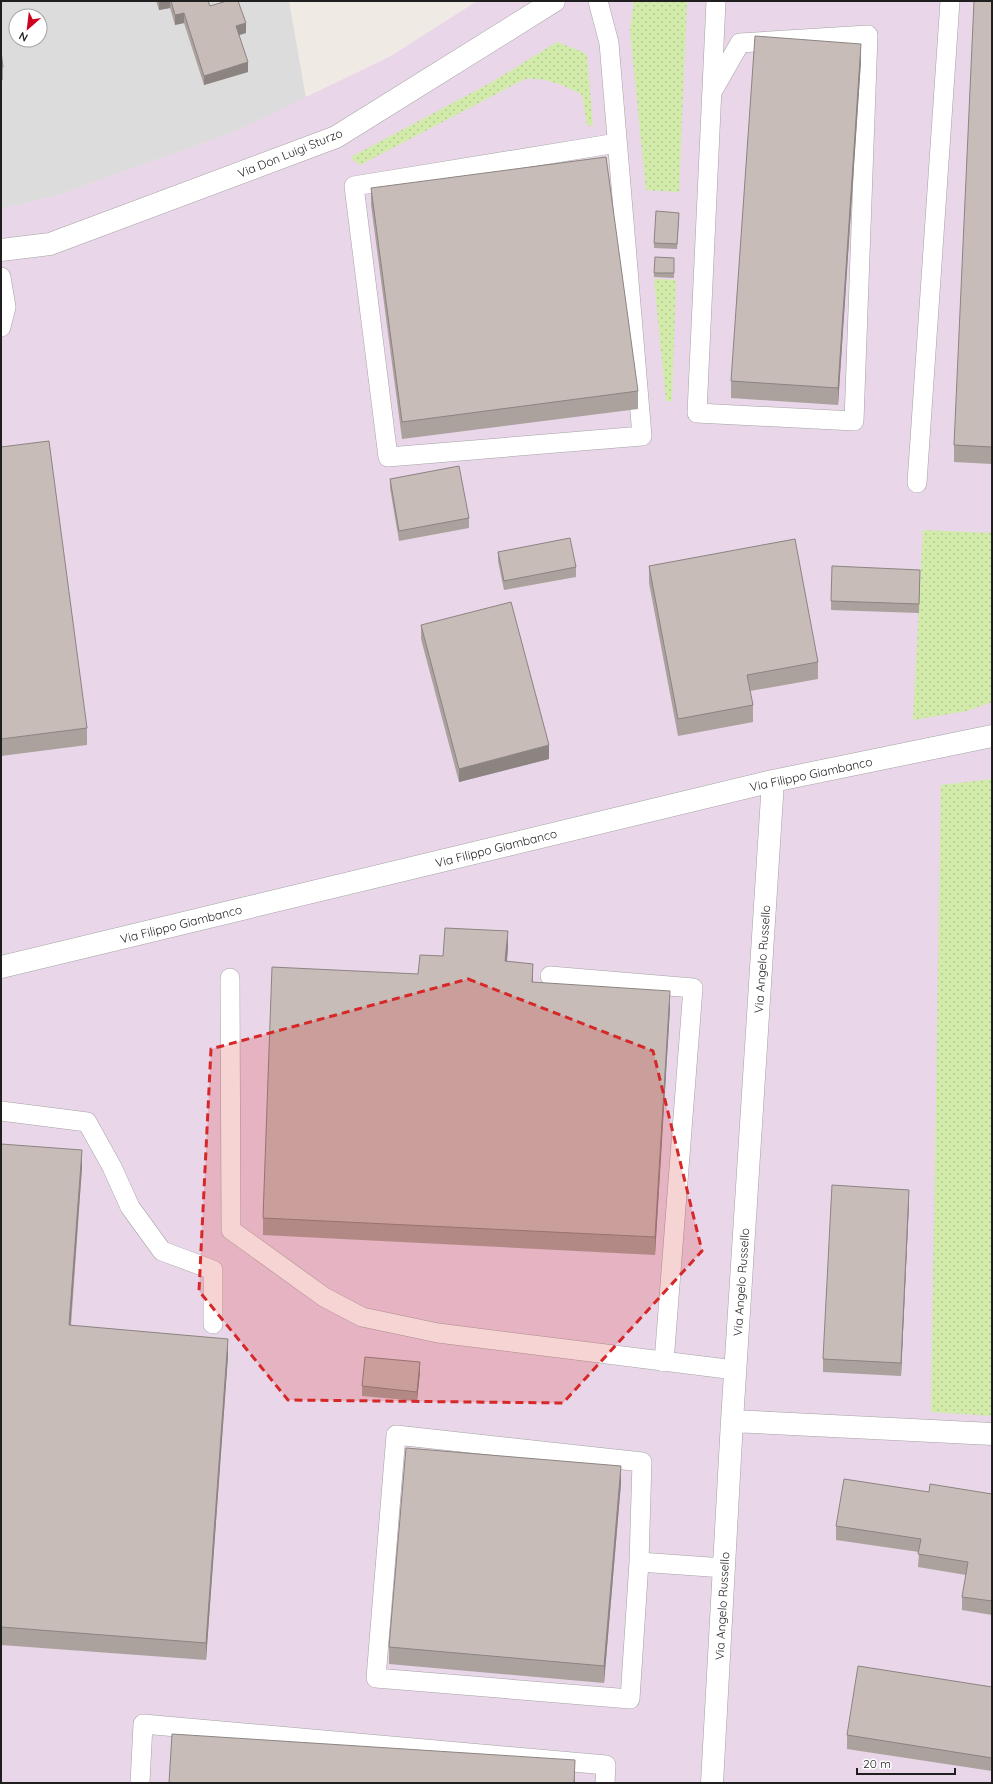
<svg xmlns="http://www.w3.org/2000/svg" width="993" height="1784" font-family="Quicksand,sans-serif">
	<style>
		.residential { fill: #dddcdc; fill-rule: evenodd }
		.industrial { fill: #e9d6e8 }
		.grass { fill: url(#grass-dots) }
		.lines { fill: none; stroke-linecap: round; stroke-linejoin: round }
		.service-casing { stroke: #a3a3a3; stroke-width: 20 }
		.minor-casing { stroke: #a3a3a3; stroke-width: 23 }
		.tertiary-casing { stroke: #a3a3a3; stroke-width: 23 }
		.service { stroke: #fff; stroke-width: 19 }
		.minor { stroke: #fff; stroke-width: 22 }
		.tertiary { stroke: #fff; stroke-width: 22 }
		.wall { fill: #aba29e }
		.shaded-wall { fill: #8b8481 }
		.building { fill: #c7bcb8; stroke: #8b8481 }
		.marked { fill: #d62828; fill-opacity: 0.2; stroke: #d62828; stroke-width: 3; stroke-dasharray: 8 5; stroke-linejoin: round }
		.labels { text-anchor: middle; dominant-baseline: central; stroke-width: 3; stroke-linejoin: round; paint-order: stroke }
		.street-label { font-size: 12px; fill: #1f1f1f; stroke: #fff }
	</style>
	<defs>
		<pattern id="grass-dots" width="8" height="8" patternUnits="userSpaceOnUse"><rect width="8" height="8" fill="#d3ebaa"/><path d="M2 2h.1M6 6h.1" fill="none" stroke="#b5c992" stroke-width="1.8" stroke-linecap="round"/></pattern>
	</defs>
	<rect width="100%" height="100%" fill="#f0eae5"/>
	<path class="residential" d="M1 1H289L306 98 234 132 58 195 1 209ZM16 16H40V40H16Z"/>
	<path class="industrial" d="M477 1H992V1783H1V209L58 195 234 132 391 56Z"/>
	<path class="grass" d="M634 1H687L679 192 646 190 630 31Z
		M557 42 583 52 587 56 593 126 587 125 582 95 579 93C562 84 544 77 525 79L360 165 353 160 351 157 492 82Z
		M654 279 676 280 672 401H666Z
		M923 530 992 533V702L967 711 913 720Z
		M992 779V1416L931 1412 941 785Z"/>
	<g class="lines">
		<defs>
			<path id="service" d="M598 1 609 43 642 436 388 457 354 186 617 143
				M712 92 740 43 868 35 854 421 697 413 716 1
				M1 277 6 307 1 327
				M917 483 950 1
				M550 976 693 988 664 1362
				M230 978 231 1230 324 1297 362 1317 438 1333 735 1370
				M1 1111 87 1122 112 1167 130 1207 162 1251 213 1270V1324
				M639 1562 630 1699 376 1678 396 1435 642 1462 639 1562 724 1568
				M140 1783 143 1724 606 1765 605 1783"/>
			<path id="minor" d="M1 967 773 781 992 736
				M732 1421 992 1434
				M712 1783 732 1421 773 781"/>
			<path id="tertiary" d="M1 250 50 244 336 137 554 1"/>
		</defs>
		<use href="#service" class="service-casing"/>
		<use href="#minor" class="minor-casing"/>
		<use href="#tertiary" class="tertiary-casing"/>
		<use href="#service" class="service"/>
		<use href="#minor" class="minor"/>
		<use href="#tertiary" class="tertiary"/>
	</g>
	<path class="wall" d="M156 1H208L210 6 246 33 239 35 248 72 204 85 184 23 175 25 170 8 159 10Z
		M992 1V464L954 462V445Z
		M1 51 3 67V80L1 81Z
		M861 61 838 405 731 398V381Z
		M371 188 638 391V409L402 439 371 205Z
		M679 218 677 249 654 248V243Z
		M674 258V278L654 277V273Z
		M1 447 87 728V745L1 756Z
		M390 479 469 518V528L399 541 390 488Z
		M498 552 576 567V577L504 590 498 561Z
		M649 566 818 662V679L750 691 753 705V722L678 736 649 583Z
		M920 579 919 613 831 610V601Z
		M421 625 549 759 459 782 421 639Z
		M508 948 507 961 533 982 670 1008 655 1255 263 1235V1218L443 956Z
		M1 1144 82 1167 71 1326 228 1356 206 1660 1 1645Z
		M909 1203 901 1376 823 1372V1359Z
		M420 1372 417 1401 362 1396V1386Z
		M621 1483 604 1683 389 1664V1647Z
		M929 1492 992 1494V1615L962 1610V1597L966 1575 918 1567 919 1552 836 1540V1526Z
		M992 1687V1771L847 1749V1735Z"/>
	<path class="shaded-wall" d="M159 1H170V8L159 10Z
		M184 13V23L175 25V15Z
		M246 23V33L236 36V26Z
		M861 44V61L838 405V388Z
		M248 62V72L204 85V76Z
		M549 745V759L459 782V769Z
		M508 931V948L505 979V961Z
		M533 964V981L532 999V982Z
		M670 991V1008L655 1255V1237Z
		M82 1150V1167L69 1343V1325Z
		M909 1190V1203L901 1376V1363Z
		M228 1339V1356L206 1660V1643Z
		M420 1362V1372L417 1401V1392Z
		M621 1466V1483L604 1683V1666Z
		M575 1760V1783H574Z"/>
	<path class="building" d="M171 1H208L210 6 227 1H238L246 23 236 26 248 62 204 76 184 13 175 15Z
		M974 1H992V447L954 445Z
		M755 36 861 44 838 388 731 381Z
		M1 51 3 67H1Z
		M606 157 638 391 402 422 371 188Z
		M656 211 679 213 677 244 654 243Z
		M655 257 674 258V273H654Z
		M49 441 87 728 1 739V447Z
		M459 466 469 518 399 531 390 479Z
		M570 538 576 567 504 581 498 552Z
		M795 539 818 662 747 675 753 705 678 719 649 566Z
		M832 566 920 570 919 604 831 601Z
		M511 602 549 745 459 769 421 625Z
		M445 928 508 931 505 961 533 964 532 982 670 991 655 1237 263 1218 272 967 418 974 420 955 443 956Z
		M1 1144 82 1150 69 1325 228 1339 206 1643 1 1627Z
		M832 1185 909 1190 901 1363 823 1359Z
		M365 1357 420 1362 417 1392 362 1386Z
		M406 1448 621 1466 604 1666 389 1647Z
		M844 1479 929 1492 930 1484 992 1494V1601L962 1597 968 1562 918 1554 921 1539 836 1526Z
		M858 1666 992 1687V1758L847 1735Z
		M172 1734 575 1760 574 1783H169Z"/>
	<path class="marked" d="M468 979 653 1051 702 1251 563 1403 288 1400 199 1291 211 1049Z"/>
	<g class="labels">
		<g class="street-label">
			<text transform="translate(290 153) rotate(-22)">Via Don Luigi Sturzo</text>
			<text transform="translate(811 774) rotate(-12)">Via Filippo Giambanco</text>
			<text transform="translate(496 848) rotate(-14)">Via Filippo Giambanco</text>
			<text transform="translate(181 924) rotate(-14)">Via Filippo Giambanco</text>
			<text transform="translate(762 959) rotate(-86)">Via Angelo Russello</text>
			<text transform="translate(741 1282) rotate(-86)">Via Angelo Russello</text>
			<text transform="translate(722 1606) rotate(-87)">Via Angelo Russello</text>
		</g>
	</g>
	<rect width="993" height="1784" fill="none" stroke="#1f1f1f" stroke-width="4"/>
	<g transform="translate(28 28) rotate(208)"><circle r="19" fill="#ffffff" stroke="#a5a5a5"/>
	<path d="M0-3L7 15L0 10L-7 15Z" fill="#cd001e"/>
	<text y="-6" font-size="11" font-weight="bold" text-anchor="middle" fill="#1f1f1f">N</text>
	</g>
	<path d="M857 1768v6h98v-6" fill="none" stroke="#1f1f1f" stroke-width="2"/>
	<text x="863" y="1768" font-size="12" fill="#1f1f1f" stroke="#ffffff" stroke-width="3" paint-order="stroke">20 m</text>
</svg>
